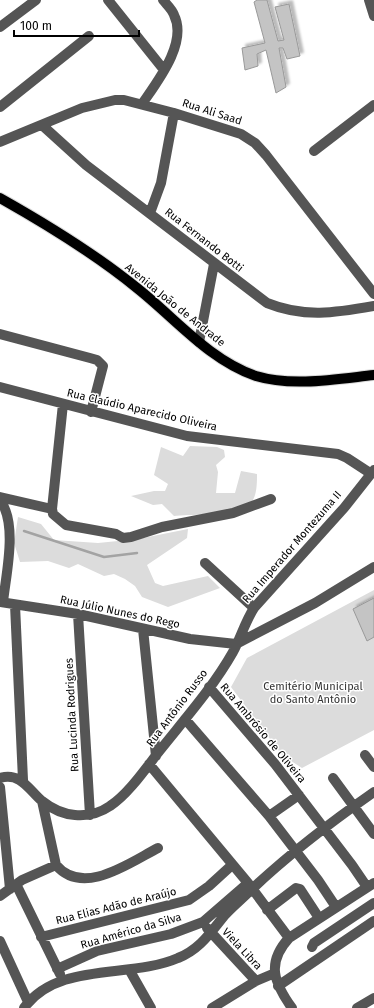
<svg xmlns="http://www.w3.org/2000/svg" width="374" height="1008" font-family="'Fira Sans',sans-serif">
	<style>
		.green { fill: #dcdcdc }
		.lines { fill: none; stroke-linecap: round; stroke-linejoin: round }
		.stream { stroke: #a3a3a3; stroke-width: 2.5 }
		.building { fill: #c4c4c4; stroke: #999; filter: url(#shadow) }
		.major-casing { stroke: #dbdbdb; stroke-width: 12 }
		.minor { stroke: #555; stroke-width: 10 }
		.major { stroke: #000; stroke-width: 10 }
		.labels { text-anchor: middle; dominant-baseline: central; stroke-width: 3; stroke-linejoin: round; paint-order: stroke }
		.street-label { font-size: 11px; fill: #000; stroke: #fff }
		.park-label { font-size: 11px; fill: #333; stroke: #fff }
	</style>
	<defs>
		<filter id="shadow"><feDropShadow dx="3.5" dy="-3.5" stdDeviation="1" flood-color="#0004"/></filter>
	</defs>
	<rect width="100%" height="100%" fill="#fff"/>
	<path class="green" d="M190 446 217 447 224 450 225 457 216 465 218 472 216 493H235L241 471 257 474C257 483 257 494 252 502 242 516 191 514 174 516L162 504 153 505 131 496 154 491H165L168 484 154 475 161 447 183 456Z
		M18 517 41 524 54 540 98 543 138 539 188 529 187 538 147 565 155 583 163 586 208 576 220 588 168 607 142 597 135 586 125 579 114 574 104 576 78 564 69 568 48 561 20 562 14 543Z
		M374 590V730L302 768 282 755 231 687 247 658Z"/>
	<g class="lines">
		<path class="stream" d="M24 531 104 557 137 553"/>
	</g>
	<path class="building" d="M257 0H267L278 41 284 40 275 7 289 4 300 56 287 59 283 48H279L286 87 276 93 266 50 257 54 258 66 245 70 242 48 265 43 254 2Z
		M374 598V637L367 641 353 609Z"/>
	<g class="lines">
		<defs>
			<path id="major" d="M0 198C48 225 94 253 137 288 175 318 209 360 256 376 292 387 337 379 374 375"/>
		</defs>
		<use href="#major" class="major-casing"/>
		<path class="minor" d="M108 0 164 70
			M369 0 374 16
			M0 27 36 0
			M142 104C157 82 188 43 174 15 172 9 167 5 163 0
			M0 107 89 36
			M43 126 86 165 267 303C304 318 335 313 374 306
			M0 142 82 108 115 100H124L174 113 241 134 255 143 266 155 374 294
			M314 151 374 105
			M150 213 161 183 174 113
			M0 334 90 358 97 360 103 366 91 412
			M199 342 214 264
			M0 387 187 436 338 454 347 458 370 473
			M63 404 52 509 53 514 66 525 116 534 123 538 131 537 162 527 233 513 271 499
			M0 497 52 509
			M0 500C18 524 6 574 3 602
			M205 563 254 608
			M0 602 78 614 190 639 236 644
			M15 605 23 780
			M78 614 90 815
			M143 629 156 756
			M236 644 315 603 374 567
			M209 687 275 764 352 865 367 887
			M185 719 269 816 299 795
			M365 755 374 767
			M149 764 248 883 289 938
			M0 778C21 772 29 790 42 801 52 809 63 814 75 815 87 816 100 813 110 806 127 795 144 771 157 754 183 721 212 689 233 652 241 637 245 622 254 608L344 508 374 470
			M333 778 374 834
			M0 787 10 889
			M42 801 56 865C83 897 129 863 158 848
			M269 816 318 880 336 907
			M16 884 60 974
			M0 896 22 880 56 865
			M267 910 296 888 300 889 319 918
			M207 928 256 981
			M41 937 189 900 209 886 232 865
			M0 941 28 1002
			M312 947 314 943 374 903
			M57 969 97 951 171 934 203 922 248 883
			M130 971 151 1008
			M278 986 374 921
			M24 1008C58 961 130 979 178 958 200 949 210 933 224 916 232 907 242 899 251 890 289 854 331 822 374 792
			M212 1008 256 981 275 973
			M292 1008C274 983 266 963 289 938L374 883
			M357 1008 374 998"/>
		<use href="#major" class="major"/>
	</g>
	<g class="labels">
		<g class="street-label">
			<text transform="translate(212 112) rotate(18)">Rua Ali Saad</text>
			<text transform="translate(204 240) rotate(38)">Rua Fernando Botti</text>
			<text transform="translate(175 305) rotate(39)">Avenida João de Andrade</text>
			<text transform="translate(142 410) rotate(13)">Rua Claúdio Aparecido Oliveira</text>
			<text transform="translate(292 547) rotate(-49)">Rua Imperador Montezuma II</text>
			<text transform="translate(120 612) rotate(12)">Rua Júlio Nunes do Rego</text>
			<text transform="translate(177 708) rotate(-53)">Rua Antônio Russo</text>
			<text transform="translate(72 715) rotate(-93)">Rua Lucinda Rodrigues</text>
			<text transform="translate(263 733) rotate(50)">Rua Ambrósio de Oliveira</text>
			<text transform="translate(116 906) rotate(-14)">Rua Elias Adão de Araújo</text>
			<text transform="translate(131 931) rotate(-16)">Rua Américo da Silva</text>
			<text transform="translate(242 949) rotate(47)">Viela Libra</text>
		</g>
		<g class="park-label">
			<text x="313" y="686">Cemitério Municipal<tspan x="313" dy="13">do Santo Antônio</tspan></text>
		</g>
	</g>
	<path d="M14 30v6h125v-6" fill="none" stroke="#000000" stroke-width="2"/>
	<text x="20" y="30" font-size="12" fill="#000000" stroke="#ffffff" stroke-width="3" paint-order="stroke">100 m</text>
</svg>
